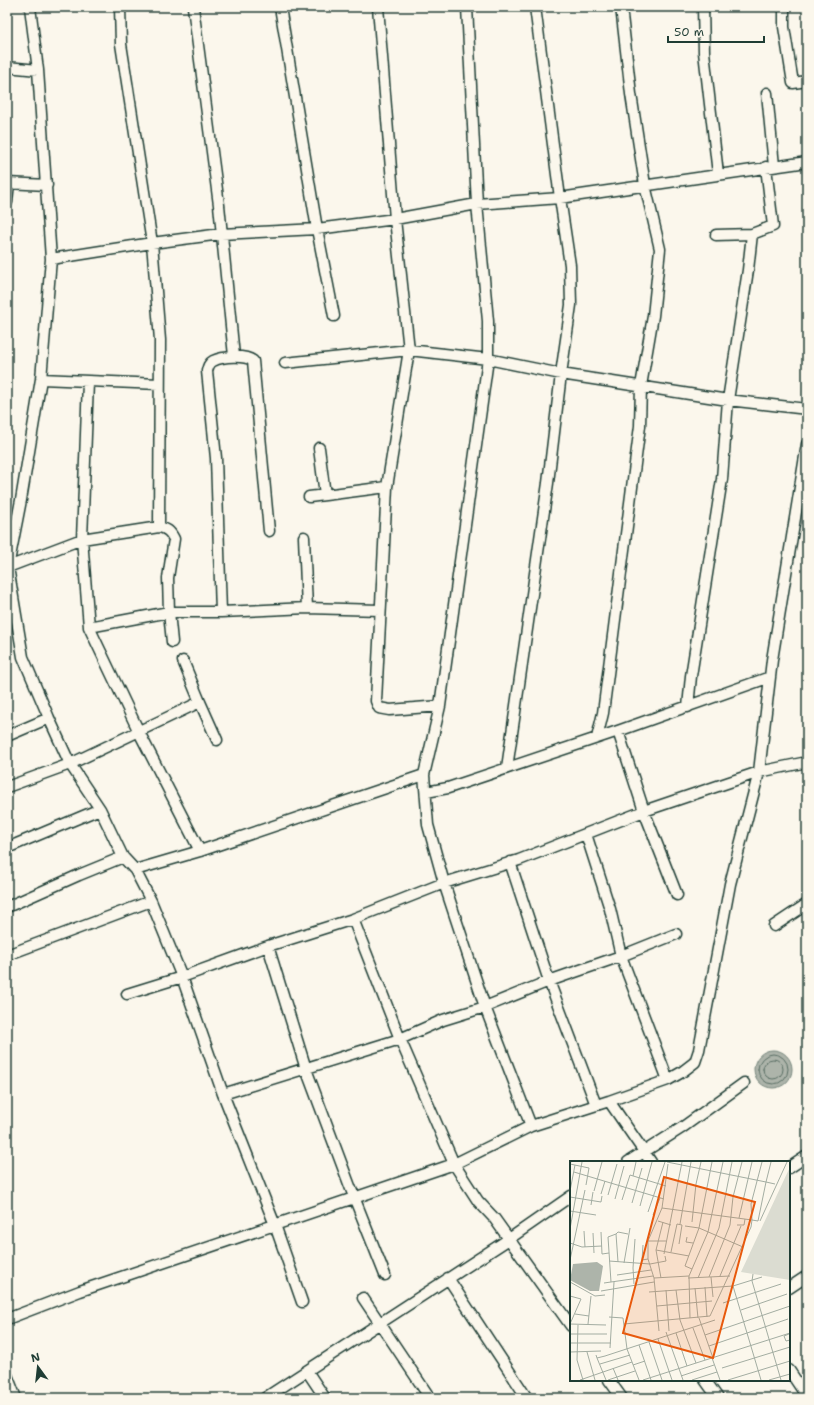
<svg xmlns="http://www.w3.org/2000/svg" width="814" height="1405" font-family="'Shantell Sans',sans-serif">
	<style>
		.water { fill: #adb4aa; stroke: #74847b }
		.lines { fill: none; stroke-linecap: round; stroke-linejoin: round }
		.shore { stroke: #586d63; stroke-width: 1 }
		.minor-casing { stroke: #1f3d34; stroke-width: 13 }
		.minor { stroke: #fbf7ec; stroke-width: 10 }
		.inset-road { fill: none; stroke: #a3ada2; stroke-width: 1 }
		.view { fill: #e8590c; fill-opacity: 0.15; stroke: #e8590c; stroke-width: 2 }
		.inset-edge { fill: none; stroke: #1f3d34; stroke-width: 2 }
	</style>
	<rect width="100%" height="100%" fill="#fbf7ec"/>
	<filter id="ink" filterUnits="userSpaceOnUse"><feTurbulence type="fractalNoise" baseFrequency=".025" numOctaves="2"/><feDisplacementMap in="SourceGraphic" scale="8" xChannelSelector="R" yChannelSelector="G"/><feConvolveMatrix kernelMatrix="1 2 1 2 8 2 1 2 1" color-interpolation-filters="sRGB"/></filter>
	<g filter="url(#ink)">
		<path class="water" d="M754 1069a19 19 0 1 1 38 0a19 19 0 1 1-38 0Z"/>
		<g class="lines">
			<path class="shore" d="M758 1069a15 15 0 1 1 30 0a15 15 0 1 1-30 0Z
				M763 1069a10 10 0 1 1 20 0a10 10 0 1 1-20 0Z"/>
			<defs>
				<path id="minor" d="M30 7 38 70 51 259 41 379 21 500 8 567 23 657 49 718 70 764 100 809 123 857 135 870
					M120 7 121 44 152 243 160 340 159 527C167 529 170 531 174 539L168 578 169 612 172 642
					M193 7 219 205 234 356
					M280 7 317 229 334 316
					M378 7 395 219 409 350 387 487 376 701 379 708 390 710 440 706
					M467 7 477 204 488 321V359L440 706 424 775 428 825 444 883 485 1007 531 1126
					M703 7 704 52 718 174
					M784 7V27L793 83 807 81
					M7 67 38 70
					M767 93 774 166
					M7 183 47 185
					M7 202 9 183
					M716 235 752 234 773 226 766 167
					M51 259 152 243 221 234 317 229 395 219 477 204 560 198 807 162
					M285 363 409 350 488 359 561 374 728 400 807 409
					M41 379 159 384
					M88 382 82 539 89 627 139 732 200 851
					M319 448 325 495 387 487
					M309 497 325 495
					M304 537 307 608
					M8 567 82 539 159 527
					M221 612 216 458 207 371C208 367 209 363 213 361 223 356 245 355 253 361L269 531
					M89 627 169 612H221L307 608 380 610
					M200 702 217 740
					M688 707 691 676 722 479 728 400 748 270 752 234
					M618 731 644 811 677 895
					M7 736 49 718
					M597 738 603 713 635 464 640 426 641 386 653 316 660 249 645 185 631 94 621 7
					M507 768 548 483 561 374 571 305 570 265 560 198 535 7
					M7 787 70 764 200 702 183 661
					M426 792 448 788 618 731 770 677
					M586 834 610 909 621 956 668 1080
					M7 848 100 809
					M510 862 549 981 596 1105
					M7 907 79 875 123 857
					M353 919 400 1039 454 1164 478 1201 494 1218 571 1326
					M774 926 807 904
					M268 946 306 1069 354 1197 385 1275
					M7 955 151 901
					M127 994 182 977 268 946 353 919 444 883 519 860 644 811 759 772 807 762
					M223 1094 400 1039 443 1020 485 1007 549 981 621 956 676 934
					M609 1101 651 1162
					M628 1162 683 1127 744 1083
					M789 1168 807 1156
					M448 1278 527 1398
					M789 1288 807 1276
					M363 1298 430 1398
					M302 1302 275 1225 223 1094 182 977 151 901 135 870 200 851 424 775
					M7 1319 80 1291 454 1164 531 1126 609 1101 668 1080 682 1072 695 1062 699 1050 730 884 759 772 772 660 807 444
					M789 1370 807 1397
					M307 1371 325 1398
					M7 1375 16 1398
					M609 1380 622 1398
					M705 1380 718 1398
					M265 1398 509 1239 571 1196"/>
			</defs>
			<use href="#minor" class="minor-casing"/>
			<use href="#minor" class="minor"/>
		</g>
	</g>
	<g transform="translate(570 1161)">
		<rect width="220" height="220" fill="#fbf7ec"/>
		<path d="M220 6V119L171 111Z" fill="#dbdcd1"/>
		<path d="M27 101 33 105 29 130H20L0 119 3 103Z" fill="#adb4aa"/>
		<path class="inset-road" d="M1 1 0 3 19 7 16 24M97 1 196 21 201 1M192 1 181 43 182 59 188 60 196 21 205 23M4 11 94 38M63 15 66 1M0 30 5 4M24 30 32 1M31 33 35 20M38 34 47 3M0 36 31 41 32 35M45 38 54 5M52 39 60 14 96 25M62 42 72 7M21 44 23 31M70 45 82 1M0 50 26 54M78 51 95 1M83 54 90 37M169 57 182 1M88 60 101 64M190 60 217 1M122 61 126 23 131 1M110 63 121 1M167 64H174L175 58M115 65 129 67 173 86M0 68 12 1M14 70 15 86M31 71 32 93 39 92M23 72 24 92M117 76 116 81 123 82M78 80H96M0 82 12 86 32 85M73 84 72 99 78 98M86 89 119 95M101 91 107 63 112 64 109 83M94 93 112 1M0 99 15 29M39 100 80 103 96 100 95 95M48 101 46 73 48 71 58 73M54 102 60 67M122 108 115 105 129 67 142 1M183 113 182 120 211 219M47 114 81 109M150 115 171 65M139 116 160 64 163 36 172 1M141 116 143 136M84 117 78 98V80L92 47 98 3M91 117 86 89 93 61M118 117 160 115M128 117 149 67 162 1M0 121 25 135 35 134M41 121 38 76 46 73M34 122 83 115M64 123 63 107 65 78M135 126 137 156M125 127 128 157M96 129 99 170M106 129 110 159 126 202M31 130 84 121M79 131 163 125M0 135 11 138 0 163M153 142 211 123M87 145 142 140M171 149 217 133M5 153 19 155M39 156 53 157 57 188 69 219M120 157 119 115 138 71 153 1M129 157 143 197M0 163 36 164M18 163 21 135M54 163 140 155 181 66 182 59 92 47M8 164 7 199 13 219M123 167 135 199M89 170 84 117 119 115M96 171 113 219M106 172 117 205M0 173H37M219 173 214 175 216 180 220 179M135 174 220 145M88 178 102 219M79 181 92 219M0 182H41M69 184 81 219M139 185 218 158M40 187 44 121M0 191 31 190M17 191 25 219M26 194 27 197 35 195 145 159M27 197 36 219M142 197 150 219M30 203 60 194M63 204 75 200M43 207 48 219M152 207 220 186M111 215 144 204M10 219 62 201M38 219 65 210M73 219 220 172M122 219 147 211M158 219 220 200M191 219 163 125 192 116M199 219 220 213"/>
		<path class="view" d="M94 16 185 41 143 197 53 172Z"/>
		<rect width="220" height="220" class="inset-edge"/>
	</g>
	<rect width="814" height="1405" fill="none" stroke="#fbf7ec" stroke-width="24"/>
	<rect x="12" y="12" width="790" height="1381" fill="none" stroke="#1f3d34" stroke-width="1.5" filter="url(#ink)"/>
	<g transform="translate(38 1367) rotate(345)" stroke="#fbf7ec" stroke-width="3" paint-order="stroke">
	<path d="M0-3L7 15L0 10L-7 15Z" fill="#1f3d34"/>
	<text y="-6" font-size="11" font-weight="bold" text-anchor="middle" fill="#1f3d34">N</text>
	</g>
	<path d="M668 36v6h96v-6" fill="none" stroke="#1f3d34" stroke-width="2"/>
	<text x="674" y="36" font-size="12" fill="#1f3d34" stroke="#fbf7ec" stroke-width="3" paint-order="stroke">50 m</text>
</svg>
